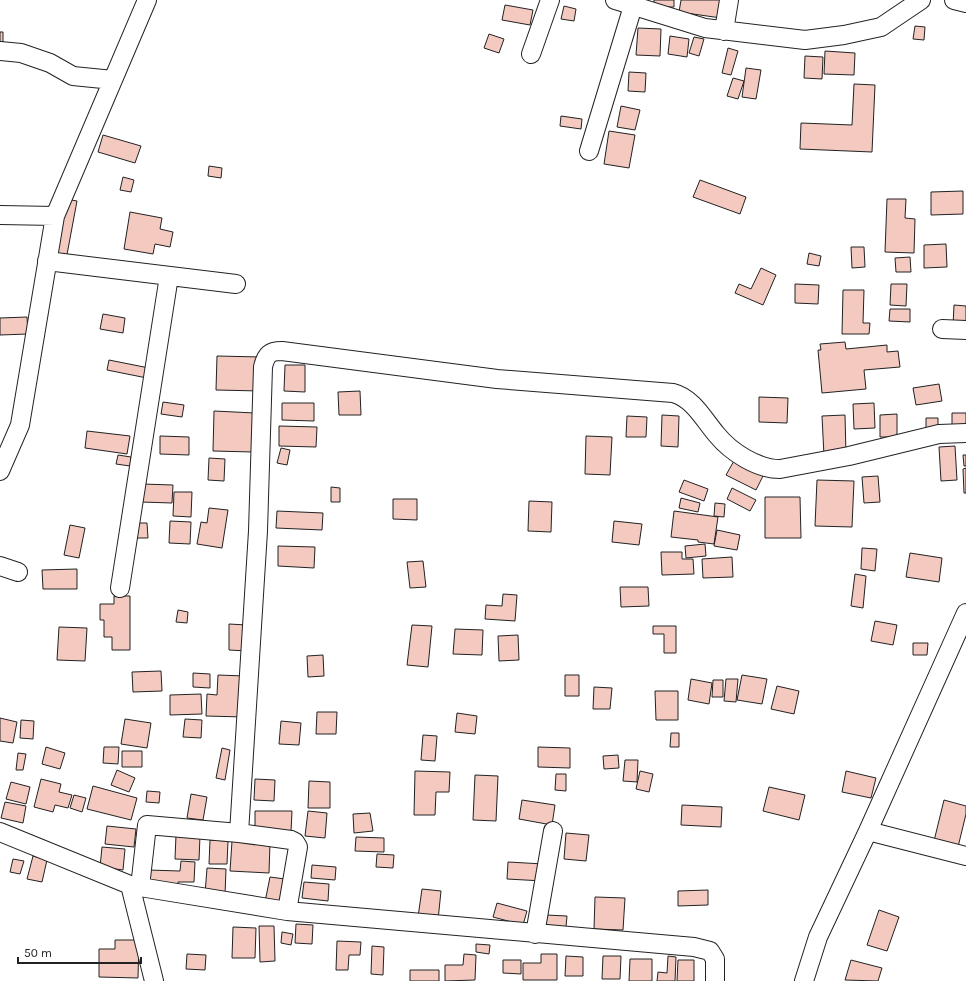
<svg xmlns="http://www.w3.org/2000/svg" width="966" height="981" font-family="Karla,sans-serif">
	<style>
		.building { fill: #f3c9c0; stroke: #222 }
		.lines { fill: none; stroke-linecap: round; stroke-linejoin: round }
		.minor-casing { stroke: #222; stroke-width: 20 }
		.minor { stroke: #fff; stroke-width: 18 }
	</style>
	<rect width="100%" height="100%" fill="#fff"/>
	<path class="building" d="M654 0H674V7H654Z
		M681 0H724L721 18 679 12Z
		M505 5 533 10 530 25 502 20Z
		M564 6 576 9 574 21 561 19Z
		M915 26 925 27 924 40 913 39Z
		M638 28 661 29 660 56 636 55Z
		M0 32H3V44L0 43Z
		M489 34 504 39 499 53 484 48Z
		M670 36 689 39 687 57 668 54Z
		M694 37 704 39 699 56 689 53Z
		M728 48 738 51 731 75 722 73Z
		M825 51 855 53 854 75 824 74Z
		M805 56 823 57 822 79 804 78Z
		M746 68 761 70 756 99 742 97Z
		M629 72 646 73 645 92 628 91Z
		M733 78 744 81 738 99 727 96Z
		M854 84 875 85 872 152 800 149 801 123 852 125Z
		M621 106 640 110 635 130 617 127Z
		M561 116 582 119 581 129 560 126Z
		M609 131 635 135 629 168 604 164Z
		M103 135 141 146 135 163 98 152Z
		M209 166 222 168 221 178 208 176Z
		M123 177 134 180 131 192 120 190Z
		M700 180 746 197 740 214 693 197Z
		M963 191V214L931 215V192Z
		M66 199 77 201 66 260 56 258Z
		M887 199H906L905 218 915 219 914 253 885 252Z
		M130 212 162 218 160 229 173 232 170 247 155 244 153 254 124 249Z
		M946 244 947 267 924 268V245Z
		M851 247H864L865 267 852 268Z
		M809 253 821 256 819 266 807 264Z
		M910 257 911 272H896L895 258Z
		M761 268 776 275 763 305 735 293 739 284 751 289Z
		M795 284 819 285 818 304 795 303Z
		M891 284H907L906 306 890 305Z
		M843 290H864L863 323H870L869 334H842Z
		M954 305 966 306V326H953Z
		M890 309H910V322L889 321Z
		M103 314 125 318 123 333 100 329Z
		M27 317 28 334 0 335V318Z
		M845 342 846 349 887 345V352L898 351 900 367 864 370 866 389 822 393 818 350H821L820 344Z
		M217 356 261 357 260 391 216 390Z
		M109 360 149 368 147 378 107 370Z
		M285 365H305V392L284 391Z
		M939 384 942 401 916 405 913 388Z
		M360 391 361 415H339L338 392Z
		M759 397 788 398 787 423 759 422Z
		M163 402 184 405 182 417 161 414Z
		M282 403H314V421L282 420Z
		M874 403 875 428 854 429 853 404Z
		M214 411 255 413 253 452 213 451Z
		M952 413H966V429H952Z
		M897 414V437H880V415Z
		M662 415 679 416 678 447 661 446Z
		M845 415 846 455 824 456 822 416Z
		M627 416 647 417 646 437H626Z
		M926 418H938V428H926Z
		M279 426 317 427 316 447 279 446Z
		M87 431 130 436 127 454 85 448Z
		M160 436 189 437V455L160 454Z
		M586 436 612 437 610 475 585 474Z
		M955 446 957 480 941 481 939 447Z
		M281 448 290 450 287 465 277 463Z
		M118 455 131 457 130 466 116 464Z
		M963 455H966V466H964Z
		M209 458 225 459 224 481 208 480Z
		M735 459 764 474 756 490 726 475Z
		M966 468V493H964L963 469Z
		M878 476 880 502 864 503 862 477Z
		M684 480 708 489 704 501 679 492Z
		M817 480 854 481 852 527 815 526Z
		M142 484 173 485 172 503 141 502Z
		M331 487 340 488V502H331Z
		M732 488 756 500 750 511 727 499Z
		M174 492H192L191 517 173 516Z
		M765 497H800L801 538H765Z
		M681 498 700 503 698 512 679 508Z
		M393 499H417V520L393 519Z
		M529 501 552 502 551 532 528 531Z
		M715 503 725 504 724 517 714 516Z
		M209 508 228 510 222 548 197 544 201 522 207 523Z
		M277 511 323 513 322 530 276 528Z
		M674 511 718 517 714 544 698 542V540L671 537Z
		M170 521 191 522 190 544 169 543Z
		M614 521 642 524 639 545 612 542Z
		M136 523H147L148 538H137Z
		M70 525 85 528 79 558 64 555Z
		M717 530 740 535 737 550 714 546Z
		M705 544 706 556 686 558 685 546Z
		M278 546 315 547 314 568 278 566Z
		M862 548 877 549 875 571 861 569Z
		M661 552H682V559H693L694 574 662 575Z
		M910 553 942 558 939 582 906 577Z
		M732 557 733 577 703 578 702 559Z
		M423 561 426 587 410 588 407 562Z
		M77 569V589H43L42 570Z
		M855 574 866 576 863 608 851 606Z
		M620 587H648L649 606 621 607Z
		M503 594 517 595 515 621 485 619 486 605 502 606Z
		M114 596H130V650H112V637H104V620H100V604H114Z
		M178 610 188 612 187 623 176 622Z
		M875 621 897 625 893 645 871 641Z
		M229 624 247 625V651L229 650Z
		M412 625 432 626 428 667 407 665Z
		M653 626H676V653H664V634H653Z
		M59 627 87 628 85 661 57 660Z
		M455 629 483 630 482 655 453 654Z
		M518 635 519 660 499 661 498 636Z
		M913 643H928L927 655H913Z
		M323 655 324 676 308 677 307 656Z
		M161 671 162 691 133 692 132 672Z
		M193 673 210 674V688L193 687Z
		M218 675 245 676 244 717 206 716 207 694 217 695Z
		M565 675H579V696H565Z
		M742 675 767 679 762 704 737 700Z
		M691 679 712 683 709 704 688 700Z
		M726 679H738L736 702 724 701Z
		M713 680H723V697H712Z
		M777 686 799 691 794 714 771 709Z
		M594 687 612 688 610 709H593Z
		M655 691H678V720H656Z
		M201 694 202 714 170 715V695Z
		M317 712H337L336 734H316Z
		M457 713 477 716 475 734 455 732Z
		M0 718 17 722 13 743 0 741Z
		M125 719 151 723 147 748 121 744Z
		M185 719 202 720 201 738 183 737Z
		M21 720 34 721 33 739 20 738Z
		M281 721 301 723 299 745 279 744Z
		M671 733H679V747H670Z
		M423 735 437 736 435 761 421 760Z
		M46 747 65 753 60 769 42 764Z
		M104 747H119L118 764 103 763Z
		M538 747 570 748V768L538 767Z
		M222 748 230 750 225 780 216 778Z
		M122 751H142V767H122Z
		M18 753 26 754 23 770H16Z
		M618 755 619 768 604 769 603 756Z
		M625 760H638L637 782 623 781Z
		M117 770 135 778 129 792 111 785Z
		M415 771 450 772 449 792H436L435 815H414Z
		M640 771 653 774 649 792 636 789Z
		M846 771 876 778 871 798 842 792Z
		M556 774H566V791L555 790Z
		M475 775 498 776 496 821 473 820Z
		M41 779 61 784 59 792 72 795 68 808 55 805 53 812 34 807Z
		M255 779 275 780 274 801 254 800Z
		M309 781 330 782V808H308Z
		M11 782 30 787 26 804 6 799Z
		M93 786 137 798 131 820 87 809Z
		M769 787 805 795 799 820 763 811Z
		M147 791 160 792 159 803 146 802Z
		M191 794 207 797 203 820 187 818Z
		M74 795 86 798 82 812 70 808Z
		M522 800 555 805 552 825 519 819Z
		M944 800 966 806V814L958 847 934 841Z
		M5 802 26 806 23 823 1 818Z
		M682 805 722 807 721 827 681 825Z
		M255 811H292L291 832H255Z
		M308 811 327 813 325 838 305 836Z
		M370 813 373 831 354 833 353 814Z
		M107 826 136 829 134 847 105 844Z
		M566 833 589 835 586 861 564 859Z
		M176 835 200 836 199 860 175 859Z
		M356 837 384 838V852L355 851Z
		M210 840 228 841 227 864H209Z
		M232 841 270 843 269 873 230 871Z
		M102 847 125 849 123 870 100 867Z
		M377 854 394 855 393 868 376 867Z
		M33 856 47 860 42 882 27 879Z
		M13 859 24 861 20 874 10 872Z
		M181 861 195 862 194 882H178V886L148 884V870L180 871Z
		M508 862 544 864 543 881 507 879Z
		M312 865 336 867 335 880 311 878Z
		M207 868 226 869 225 895 205 894Z
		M270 877 285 879 280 905 265 902Z
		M304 882 329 884 328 901 302 898Z
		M422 889 441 891 438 920 418 917Z
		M708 890V905L678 906V891Z
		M595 897 625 898 623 930 594 929Z
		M497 903 527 911 523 925 493 917Z
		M879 910 899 917 887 951 867 945Z
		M546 915 567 916 566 927 545 926Z
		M296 924 313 925 312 944 295 943Z
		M259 926H274L275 961 260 962Z
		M233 927 256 928 255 958H232Z
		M282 932 293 934 291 945 281 943Z
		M115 940H139L138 978 99 977V949H115Z
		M337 941 361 942 360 955H349L348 970H336Z
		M476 944 490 945 489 954 476 952Z
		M372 946 384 947 383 975 371 974Z
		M187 954 206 955 205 970 186 969Z
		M464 954 476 955 475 980 445 981V965H463Z
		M541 954H557V980H523V963H541Z
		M566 956 583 957V976H565Z
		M603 956H621L620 979H602Z
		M668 956 676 957 675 981H657L658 972 667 973Z
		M630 959H652V981H629Z
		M503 960H521V974L503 973Z
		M678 960H694V981H677Z
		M851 960 882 968 878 981 845 980Z
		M410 970H439V981H410Z"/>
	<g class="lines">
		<defs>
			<path id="minor" d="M615 0 705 28 805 40 844 35 881 27 921 0
				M954 0 966 3
				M724 31 729 0
				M0 51 21 53 50 63 73 76 113 80
				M531 54 550 0
				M589 151 633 6
				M0 215 55 216
				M47 261 236 284
				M942 329 966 330
				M0 471 20 425 55 216 147 0
				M0 566 18 572
				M120 588 169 276
				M868 831 966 856
				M0 832 130 885 140 887 287 911 694 947 710 951 715 959V981
				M239 833 258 531 263 367C266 354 270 351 282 351L497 379 673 393C693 398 704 420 717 435 731 452 757 469 780 469L849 456 939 434 966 433
				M130 885 154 981
				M140 887 147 825 239 833 291 840 295 842 298 847 287 911
				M535 934 553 831
				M804 981 818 937 868 831 966 613"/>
		</defs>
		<use href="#minor" class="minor-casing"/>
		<use href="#minor" class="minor"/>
	</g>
	<path d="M18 957v6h123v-6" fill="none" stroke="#222222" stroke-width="2"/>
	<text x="24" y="957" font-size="12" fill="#222222" stroke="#ffffff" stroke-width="3" paint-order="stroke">50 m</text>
</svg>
